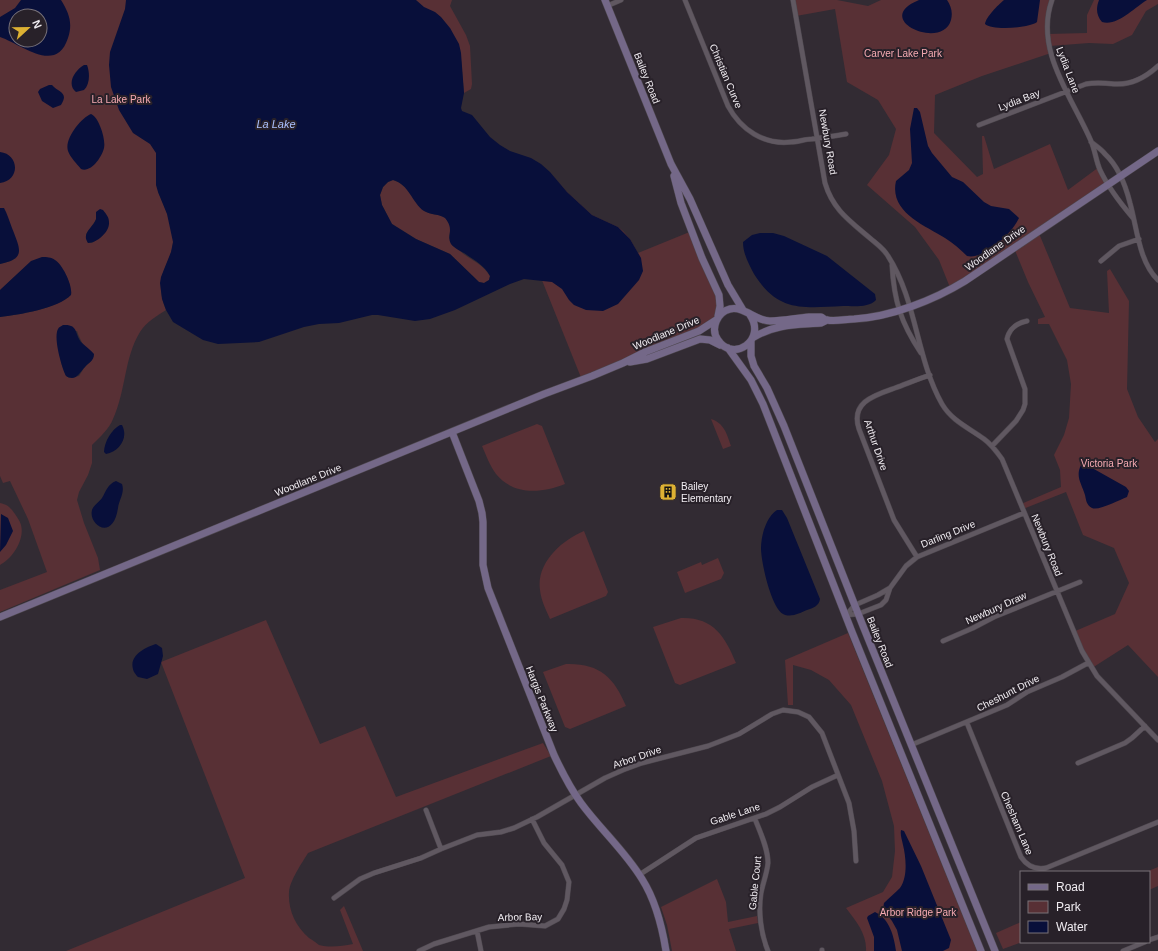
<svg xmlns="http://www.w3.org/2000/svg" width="1158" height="951" font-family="Arial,sans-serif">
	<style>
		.green { fill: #583035; fill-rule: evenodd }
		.water { fill: #080f3a; fill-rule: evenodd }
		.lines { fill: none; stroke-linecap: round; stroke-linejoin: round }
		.street-casing { stroke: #4d474e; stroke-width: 5.5 }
		.secondary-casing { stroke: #4d474e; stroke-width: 8 }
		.street { stroke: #605861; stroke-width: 4.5 }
		.secondary { stroke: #746888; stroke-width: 7 }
		.labels { text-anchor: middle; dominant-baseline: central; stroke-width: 4; stroke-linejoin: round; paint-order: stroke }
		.park-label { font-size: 10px; fill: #f6aab2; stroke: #282129 }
		.street-label { font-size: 10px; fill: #f0ecf1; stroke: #282129 }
		.poi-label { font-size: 10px; fill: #f0ecf1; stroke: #282129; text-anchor: start }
		.water-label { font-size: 11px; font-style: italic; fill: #abc0fe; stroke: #282129 }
	</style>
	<rect width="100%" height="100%" fill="#322b33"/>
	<path class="green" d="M0 0H452L450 6 466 35 470 46 472 84 471 89 464 93 460 49 450 28 158 192C165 208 174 226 173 243 172 255 165 265 162 276 159 287 162 300 166 310 157 316 146 322 140 332 124 358 126 391 113 419 109 429 100 437 92 445V463L88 475 79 492 77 500 84 523 98 558 100 570 0 612V590L47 572 28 519 10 481 3 483 0 476V317C23 314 49 310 69 297 72 286 69 281 63 271 46 237 16 278 0 290V264L11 261 16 258 0 253ZM16 16H40V40H16ZM96 215 103 235 92 243H88L86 234 96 220ZM77 331C80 341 87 350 92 360L84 368 79 376 69 378C61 373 58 345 57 335Z
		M793 0H837L868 6 881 0H1052L1048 34 1087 33V15L1094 0H1158V4L1146 11 1132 35 1113 44 1089 43 1050 46 1051 53 982 76 935 95 934 133 977 177 983 174 982 136H984L994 169 1050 144 1068 190 1099 167 1109 185 1038 231 1070 308 1109 313 1107 271 1110 269 1129 301 1127 389 1138 417 1155 442 1158 439V677L1128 645 1092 668 1073 632 1115 614 1129 583 1114 548 1083 535 1066 492 1023 509 1021 504 1061 487 1060 470 1054 455 1064 435 1069 418 1071 384 1067 360 1049 324H1038V319L1045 317 1028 282 1014 248 951 290 939 260 915 227 867 185 889 155 896 129 878 100 847 82 835 9 796 16Z
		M552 175 567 192 592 215 618 227 623 231 630 239 638 253 692 231 718 291 716 320 582 380 507 193Z
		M393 180C408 184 414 201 425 211 430 215 439 214 445 217L451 226 449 238C453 242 456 248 460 251 470 260 482 263 490 276L489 280 484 283 479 282 450 254 416 239 392 224 382 205 380 195 383 187 388 182Z
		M711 419C724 423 727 434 731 446L723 449Z
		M537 424 542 426 565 484C542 493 514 496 496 474 490 466 486 455 482 446Z
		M0 503C8 505 10 507 15 514 17 517 20 521 21 525 25 540 12 559 0 565Z
		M584 531 608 592 606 596 550 619C546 610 541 600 540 590 536 563 562 540 584 531Z
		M718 558 724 573 721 579 685 593 677 572 701 562 702 565Z
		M681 618C713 617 725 636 736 663L680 685 675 683 653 627Z
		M266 620 320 744 365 726 396 797 543 743 551 756 308 853C302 863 290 880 289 892 288 910 295 926 309 938 313 940 316 943 319 945 331 948 342 946 353 944L340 910 344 906 363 951H66L245 878 161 662Z
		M848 633 977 951H866C867 934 856 921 846 908L883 892 892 877 895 851 894 826 882 781 851 705 829 680 811 670 793 665V705H788L785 660Z
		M566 664C599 663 614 677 626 706L570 729 565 727 543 672Z
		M1158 867V886L1149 890V872H1146Z
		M717 879 726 902 728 922 757 916 758 923 729 929 736 951H672L667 925 661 907Z
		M1021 922 1022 942 1003 949 996 933Z"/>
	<path class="water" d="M21 0H61C69 13 73 23 68 38 56 75 21 44 0 37V17L15 8ZM16 16H40V40H16Z
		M126 0H416L424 7 435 12 441 17 450 28 459 44 461 53 464 93 461 108 462 111 472 115 490 137 500 145 510 151 531 158 541 164 550 172 567 192 592 215 618 227 630 239 641 258 643 271 639 280 618 304 603 311 586 310 574 305 569 300 562 289 552 282 524 279 510 284 455 310 430 319 415 321 378 315H372L339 323 319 324 304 327 259 342 218 344 203 340 173 322 166 310 162 299 160 283 161 277 171 252 173 242 167 214 158 192 156 185V153L150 144 133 133 119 110 111 87 109 65 110 52 125 9ZM393 180C409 184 412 203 424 211 431 215 439 214 445 218 455 230 446 235 451 244 454 248 460 251 464 253 474 260 484 265 490 276L489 280 484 283 479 282 450 254 416 239 392 224 382 205 380 195 383 187 388 182Z
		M919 0H947C951 6 953 12 951 20 943 51 870 20 919 0Z
		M1004 0H1040L1037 22C1030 28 992 31 985 24 986 17 998 5 1004 0Z
		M1099 0H1147C1135 7 1117 27 1102 22 1096 15 1096 8 1099 0Z
		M84 65H87C90 73 90 84 84 90L76 92C66 84 75 70 84 65Z
		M49 85H52C59 93 69 92 61 105L53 108 42 101 38 92 40 89Z
		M914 108H917L920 112 928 146 932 153 952 177 963 182 984 202 991 206 1009 209 1019 218C1012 233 985 260 967 256 960 249 953 243 945 238 924 225 889 212 896 181L909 170 912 163 910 129Z
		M91 114C99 117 106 140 104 148 102 157 91 173 81 169 77 164 70 157 68 151 64 139 81 118 91 114Z
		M0 152C19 154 21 180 0 183Z
		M0 208H4L6 212C9 219 11 226 14 233 21 251 24 259 0 264Z
		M100 209 103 210C106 214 109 217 109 222 110 232 97 243 88 243 81 233 93 228 96 219 96 217 96 215 96 212Z
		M760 233H773L784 236 827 256 875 294 876 300C869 308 853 306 843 306 802 308 778 312 754 274 749 264 743 254 743 242L752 235Z
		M42 257C47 257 51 257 55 260 63 265 73 286 71 295 59 308 18 315 0 317V290L31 261Z
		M63 325C79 324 74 334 82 343 86 347 91 350 94 354 94 361 88 363 85 367 79 373 76 382 66 376 62 368 53 338 58 329 59 327 60 327 63 325Z
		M120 425H122C129 438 119 452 106 454L104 452C104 442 112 429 120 425Z
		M1085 464 1126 487 1129 491 1127 497C1119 500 1099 511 1092 508 1086 505 1086 499 1085 495 1082 484 1075 477 1081 465Z
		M116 481 122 484C125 493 119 500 118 508 113 542 88 525 92 510 93 506 99 502 102 498 106 491 108 484 116 481Z
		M777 510H782L787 518 820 599C819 606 813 608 807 610 800 613 791 618 783 614 771 607 761 562 761 548 761 536 766 517 777 510Z
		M1 514 8 518 13 531 6 545 0 552Z
		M156 644 162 648 163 656 158 674 147 679 138 677C136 675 133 671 133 669 129 655 146 647 156 644Z
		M901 830 904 831 921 866 951 940 949 948 943 951H902L897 930 892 921 883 909 884 903C889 898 895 893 900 888 908 877 906 857 903 845 902 840 900 835 901 830Z
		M875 912C890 919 894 937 896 951H874V937L867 918 868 916Z"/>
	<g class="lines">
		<defs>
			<path id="street" d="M685 0 728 106C741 130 764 145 791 142 798 142 805 139 812 139 824 137 835 136 846 134
				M793 0 825 183C833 210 850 221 871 239 877 244 884 249 888 256 917 301 916 358 942 404 952 421 969 428 984 439 991 444 997 452 1002 459L1082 651 1097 676 1158 740
				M1052 0C1034 50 1072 97 1091 141 1095 150 1096 161 1100 170 1108 187 1121 204 1133 218
				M607 6 621 0
				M979 125 1086 84C1096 82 1105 83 1115 84 1131 85 1146 77 1158 66
				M1091 142C1096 146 1101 149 1105 154 1118 166 1126 187 1130 203 1137 228 1139 262 1158 280
				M1101 261 1119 246 1139 239
				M892 265C894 301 901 323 921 353
				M992 446 1016 421 1023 410 1025 404V389L1007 339C1009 329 1017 323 1027 321
				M917 557 894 520 859 429C850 402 875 395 895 388 906 384 918 379 930 375
				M846 615 855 605 878 595 890 588 906 566 917 557 1024 513
				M846 615 858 614 881 605 886 600 890 588
				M943 641 973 628 994 617 1080 582
				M967 723 1021 857C1027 866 1035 870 1046 868L1158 822
				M911 745 1007 705 1027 692 1062 677 1088 663
				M1078 763 1125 743 1132 738 1145 726
				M426 810 441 849
				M755 819C760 832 768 848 768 863 767 873 763 883 761 893 758 912 761 934 768 951
				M639 875 696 838 766 814 780 807 812 787 838 775
				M334 898 360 879 374 873 421 858 441 849 477 835 501 832 514 828 537 817 605 778 623 770 642 763 708 746 739 734 772 714 783 710 798 712 809 717 822 733 849 803 854 831 856 861
				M477 931 481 951
				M1149 940 1158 937
				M419 951 434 944 489 927 519 924 545 926 558 919 564 909 567 900 569 882 562 865 544 843 532 819
				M822 951V950
				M1123 951 1145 942"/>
			<path id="secondary" d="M605 0 671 164 690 199 728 285 743 310
				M674 176 681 203 702 258 719 295 720 306 718 316
				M750 315C767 340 733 363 718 340 710 329 717 312 730 309 745 306 755 321 770 321 783 321 796 318 809 317 813 317 818 317 821 317 823 318 825 320 827 320 835 322 846 319 854 319 891 317 934 300 965 281L1158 151
				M754 337C776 324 796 325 821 323L827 320
				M751 341V356L754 366 767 388 784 426 863 626 995 951
				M728 348 751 380 763 404 852 632 981 951
				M630 362 647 359 700 339 710 340 720 345
				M452 432 479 501 482 513 483 522V565L488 588 554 755C562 772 570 788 581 803 600 829 625 851 642 879 656 901 662 926 666 951
				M0 617 544 394 592 376 623 363 645 352 699 331 716 320"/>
		</defs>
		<use href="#street" class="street-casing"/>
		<use href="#secondary" class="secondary-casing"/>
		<use href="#street" class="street"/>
		<use href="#secondary" class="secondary"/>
	</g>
	<defs>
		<symbol id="building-square" viewBox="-11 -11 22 22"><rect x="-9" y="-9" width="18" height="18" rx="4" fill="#ddb133" stroke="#282129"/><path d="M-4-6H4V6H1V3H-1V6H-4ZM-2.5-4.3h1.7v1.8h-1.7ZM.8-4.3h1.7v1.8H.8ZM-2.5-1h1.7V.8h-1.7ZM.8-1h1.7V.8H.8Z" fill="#111"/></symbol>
	</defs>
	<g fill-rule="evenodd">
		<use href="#building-square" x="658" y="482" width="20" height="20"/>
	</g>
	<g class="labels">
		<g class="park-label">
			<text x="903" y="53">Carver Lake Park</text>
			<text x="121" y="99">La Lake Park</text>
			<text x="1109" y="463">Victoria Park</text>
			<text x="918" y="912">Arbor Ridge Park</text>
		</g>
		<g class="street-label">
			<text transform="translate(1068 70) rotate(69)">Lydia Lane</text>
			<text transform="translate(726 76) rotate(67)">Christian Curve</text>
			<text transform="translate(647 78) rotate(68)">Bailey Road</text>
			<text transform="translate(1019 100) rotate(-21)">Lydia Bay</text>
			<text transform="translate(828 142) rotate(80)">Newbury Road</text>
			<text transform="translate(995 248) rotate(-35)">Woodlane Drive</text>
			<text transform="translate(666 333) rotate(-23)">Woodlane Drive</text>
			<text transform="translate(876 445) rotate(71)">Arthur Drive</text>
			<text transform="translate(308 480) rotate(-22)">Woodlane Drive</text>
			<text transform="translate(948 534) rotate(-22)">Darling Drive</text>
			<text transform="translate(1047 545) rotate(68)">Newbury Road</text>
			<text transform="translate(996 608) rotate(-24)">Newbury Draw</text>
			<text transform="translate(880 642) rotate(68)">Bailey Road</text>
			<text transform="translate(1008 693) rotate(-27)">Cheshunt Drive</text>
			<text transform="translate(542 699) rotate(68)">Hargis Parkway</text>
			<text transform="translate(637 757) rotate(-19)">Arbor Drive</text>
			<text transform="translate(735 814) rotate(-18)">Gable Lane</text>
			<text transform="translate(1017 823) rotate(67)">Chesham Lane</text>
			<text transform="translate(755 883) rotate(-84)">Gable Court</text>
			<text transform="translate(520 917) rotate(-1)">Arbor Bay</text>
		</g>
		<g class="poi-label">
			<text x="681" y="486">Bailey<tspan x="681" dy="12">Elementary</tspan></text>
		</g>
		<g class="water-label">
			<text x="276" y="124">La Lake</text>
		</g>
	</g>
	<rect x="1020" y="871" width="130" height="72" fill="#282129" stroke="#787279"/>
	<rect x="1028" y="884" width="20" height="6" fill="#746888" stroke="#787279"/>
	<text x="1056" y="891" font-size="12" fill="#f0ecf1">Road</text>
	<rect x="1028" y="901" width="20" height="12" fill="#583035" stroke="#787279"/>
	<text x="1056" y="911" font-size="12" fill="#f0ecf1">Park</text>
	<rect x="1028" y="921" width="20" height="12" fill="#080f3a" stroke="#787279"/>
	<text x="1056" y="931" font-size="12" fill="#f0ecf1">Water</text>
	<g transform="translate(28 28) rotate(68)"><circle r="19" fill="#282129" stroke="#787279"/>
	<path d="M0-3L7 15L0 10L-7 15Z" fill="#ddb133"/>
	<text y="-6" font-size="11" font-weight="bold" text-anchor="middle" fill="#f0ecf1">N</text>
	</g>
</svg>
